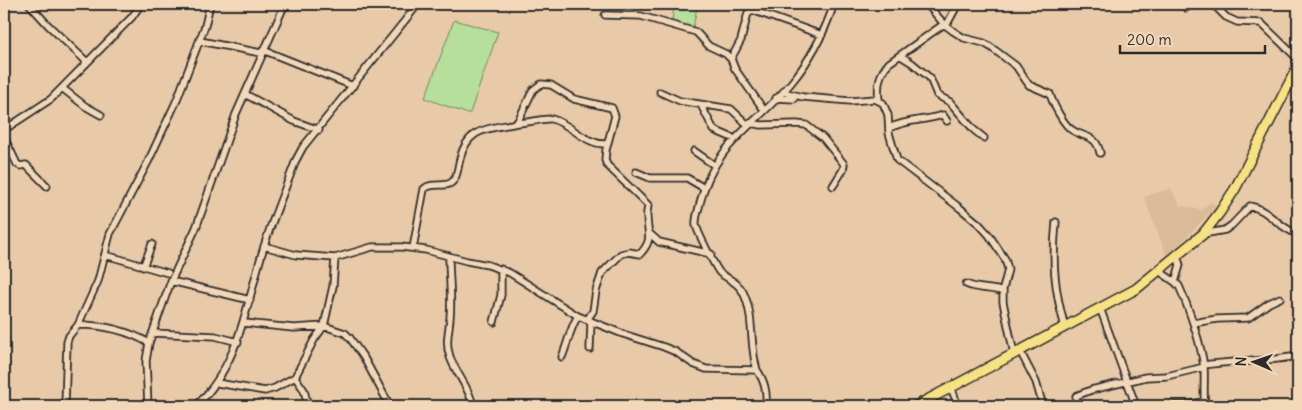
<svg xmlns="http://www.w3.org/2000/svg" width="1302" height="410" font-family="Delius,sans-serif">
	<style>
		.built { fill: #dabb99 }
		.green { fill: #b5df9b; stroke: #708563 }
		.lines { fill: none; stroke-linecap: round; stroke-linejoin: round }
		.minor-casing { stroke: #2b2b2b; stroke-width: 9 }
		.highway-casing { stroke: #2b2b2b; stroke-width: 12 }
		.minor { stroke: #f2d8b9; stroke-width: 5.5 }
		.highway { stroke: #f6e281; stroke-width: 9 }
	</style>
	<rect width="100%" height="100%" fill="#e8caa8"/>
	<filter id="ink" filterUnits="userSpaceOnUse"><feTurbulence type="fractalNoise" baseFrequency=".02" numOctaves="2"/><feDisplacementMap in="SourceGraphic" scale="10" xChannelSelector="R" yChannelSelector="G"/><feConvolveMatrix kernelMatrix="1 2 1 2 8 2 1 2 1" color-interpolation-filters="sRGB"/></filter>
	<g filter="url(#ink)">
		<path class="built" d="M1171 188 1180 205 1201 210 1211 202 1217 206 1167 257 1144 197Z"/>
		<path class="green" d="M674 4H684L697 7 693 28 672 22Z
			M454 20 498 32 470 113H465L425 98Z"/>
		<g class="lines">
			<defs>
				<path id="minor" d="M29 4 48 25 87 62
					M927 4 944 24 953 31 964 38 984 43 992 48 1016 66 1029 85 1050 94C1053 104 1063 124 1072 130 1086 139 1096 134 1100 153
					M1213 4 1226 17 1237 22 1261 23 1298 59
					M1186 8 1191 4
					M605 15 641 16 696 32 709 46 726 54 731 59 735 69 764 110
					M946 26 958 4
					M200 41 261 53
					M263 50 353 86
					M901 56 912 63 930 78 937 95 950 102 974 130 984 138
					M731 59 741 40 748 13 752 10 822 35
					M1291 80 1298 89
					M62 88 85 106 101 115
					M660 92 680 101 731 109 748 125
					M783 92 803 97 850 101 875 99 883 103 888 115 889 133 897 160 960 208 979 224 989 235 1005 259 1008 269 1003 289V302L1014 354
					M245 94 294 121 319 130
					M776 98 794 99
					M879 100C877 85 879 74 889 63L944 24
					M701 105 714 130 735 139
					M517 123C525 123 548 118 552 119 573 125 585 145 607 144
					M750 123 761 125 796 124 806 125 823 138 844 164 843 170 833 186
					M889 128C908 119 924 121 943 115L947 121
					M4 130 51 99 132 17 141 4
					M4 137 17 164 20 166 26 165 47 186
					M694 151 714 165
					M636 172 650 178H687L704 188
					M1056 222C1052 261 1054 289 1065 327
					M649 233 659 242 711 254
					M1203 234 1225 230 1232 225 1250 206C1268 209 1280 229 1298 234
					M264 246 296 255 335 258 372 247H402L426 250 467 261 488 265 510 273 578 316 623 334 664 347 676 352 693 364 706 369 757 370C765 382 767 392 766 406
					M413 248 424 189C432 181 447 189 453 181 458 176 458 165 460 159 468 126 490 129 517 123L533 90 541 84 551 85 574 99 612 108 615 116 606 150 605 160 607 165 648 205C648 209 646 213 647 217 647 234 654 239 640 254L629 252 621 254 602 273 596 291 593 311 587 320
					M449 256C449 276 452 299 450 318 449 332 445 343 450 357 456 374 470 388 473 406
					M104 258 108 256 116 258 168 273
					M143 267 152 244
					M1159 271 1175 282 1179 286C1188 306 1202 346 1204 368 1205 381 1203 393 1205 406
					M171 281 250 300
					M1175 282 1180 265 1177 256
					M966 284C978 290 991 287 1003 292
					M1100 308 1136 406
					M494 322 501 295V269
					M244 323 294 328 324 326 345 333 350 338 364 358 390 406
					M1193 323 1217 319 1248 318 1269 303 1280 298
					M78 325C104 325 127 330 149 343
					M153 333 215 336 238 342
					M590 349 591 321
					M1020 351 1036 382 1043 406
					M562 357C568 343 570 328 578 316
					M1204 365C1233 361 1262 362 1291 357
					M757 370C749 345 755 316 743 292 738 282 728 279 720 273 716 269 697 231 696 225 695 218 699 209 700 203 715 142 755 127 791 83 811 59 824 34 834 4
					M295 377 304 390 308 406
					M217 383 265 391 275 388 295 377 314 340 324 326 333 286 335 258
					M951 387 958 406
					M1175 405H1189L1204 401
					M28 406H49
					M65 406 67 342 69 336 78 325 98 281 110 234 148 162 176 102 205 26 210 4
					M148 406 146 361 149 343 171 281 196 228 236 114 285 4
					M196 406C240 364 246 305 263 250 272 219 285 190 296 160L303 147 415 8 416 4
					M1076 406V396L1091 390 1146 377 1167 376 1204 367"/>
				<path id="highway" d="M916 406 1136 289 1203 234 1220 212 1235 189 1298 66"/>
			</defs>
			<use href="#minor" class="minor-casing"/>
			<use href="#highway" class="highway-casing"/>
			<use href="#minor" class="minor"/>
			<use href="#highway" class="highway"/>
		</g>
	</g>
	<rect width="1302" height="410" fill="none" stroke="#f2d8b9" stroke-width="20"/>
	<rect x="10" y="10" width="1282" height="390" fill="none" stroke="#2b2b2b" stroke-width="2" filter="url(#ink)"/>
	<g transform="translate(1254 362) rotate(272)" stroke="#f2d8b9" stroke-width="4" paint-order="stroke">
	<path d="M0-4L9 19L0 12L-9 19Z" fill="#2b2b2b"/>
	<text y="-8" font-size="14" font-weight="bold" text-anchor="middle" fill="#2b2b2b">N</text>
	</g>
	<path d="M1120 45v8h145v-8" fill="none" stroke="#2b2b2b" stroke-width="2.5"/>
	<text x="1127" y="45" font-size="15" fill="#2b2b2b" stroke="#f2d8b9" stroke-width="4" paint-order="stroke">200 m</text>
</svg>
